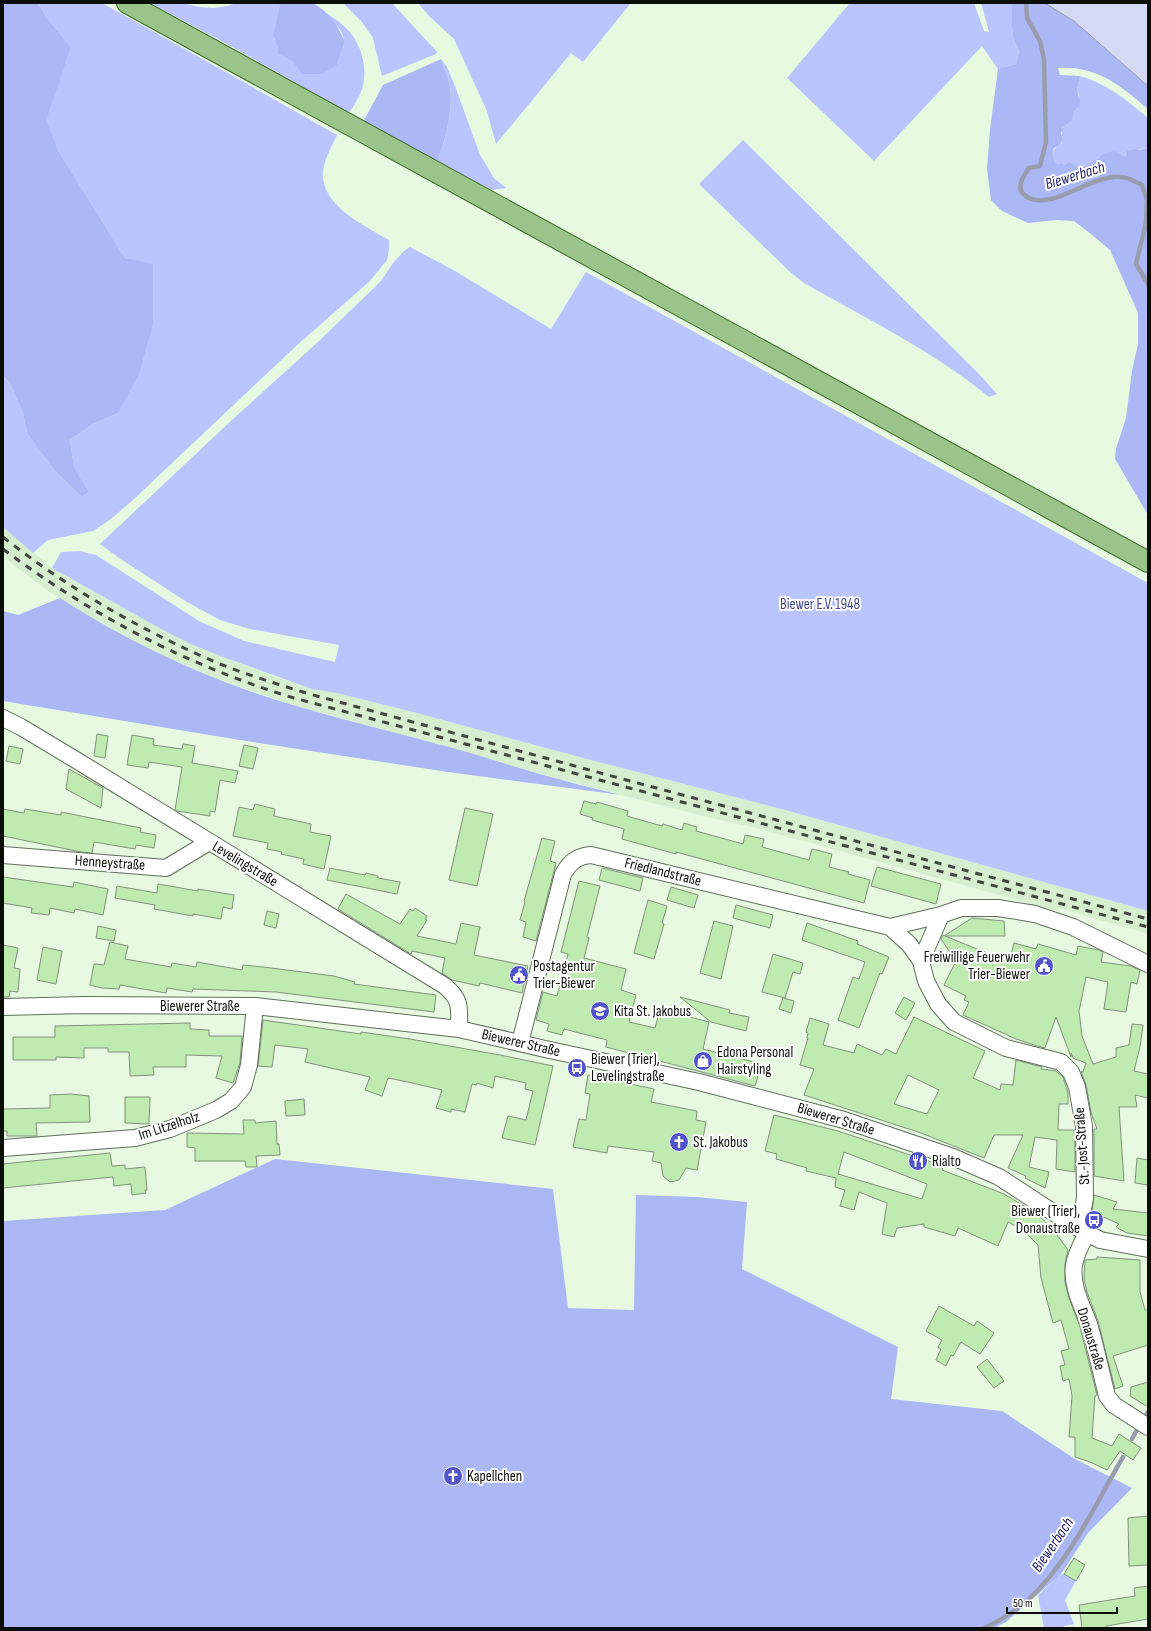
<svg xmlns="http://www.w3.org/2000/svg" width="1151" height="1631" font-family="'Sofia Sans Condensed',sans-serif">
	<style>
		.built { fill: #d8eed1 }
		.green { fill: #bac4fe }
		.forest { fill: #acb7f6 }
		.water { fill: #d5daf4; stroke: #989dad }
		.lines { fill: none; stroke-linecap: round; stroke-linejoin: round }
		.stream { stroke: #989dad; stroke-width: 4.5 }
		.building { fill: #bfeab0; stroke: #82927d; fill-rule: evenodd }
		.minor-casing { stroke: #5f6f5a; stroke-width: 18 }
		.major-casing { stroke: #3c6b29; stroke-width: 22 }
		.minor { stroke: #fff; stroke-width: 16 }
		.major { stroke: #9bc48a; stroke-width: 20 }
		.rail { stroke: #40493d; stroke-width: 3; stroke-dasharray: 7 7; stroke-linecap: butt }
		.labels { text-anchor: middle; dominant-baseline: central; stroke-width: 4; stroke-linejoin: round; paint-order: stroke }
		.park-label { font-size: 15px; fill: #454b96; stroke: #fff }
		.street-label { font-size: 15px; fill: #090e07; stroke: #fff }
		.poi-label { font-size: 15px; fill: #090e07; stroke: #fff; text-anchor: start }
		.water-label { font-size: 16px; font-style: italic; fill: #25256c; stroke: #fff }
	</style>
	<rect width="100%" height="100%" fill="#e7f9e1"/>
	<path class="built" d="M3 527 52 568 161 629 223 657 279 678 312 689 337 693 417 713 583 758 785 810 1148 911V934L1059 908 1057 911 753 827 702 816 537 773 459 750 303 708 258 693 218 679 155 652 78 610 47 590 3 557Z"/>
	<path class="green" d="M38 3H102L240 80 337 135C332 146 325 158 323 170 319 205 365 226 389 240V249L387 260 370 281 296 346 134 499 111 519 93 531 48 540 33 553 3 527V376L10 383 23 413 27 433 54 470 82 497 89 492 74 467 70 440 93 424 118 413 153 265 125 258 59 152 45 119 71 47 46 17Z
		M150 3H181L200 7 214 8 227 6 237 3H283L280 5 273 35 278 49V54L293 62 337 65 345 42 341 31 323 11C331 16 339 21 346 28 362 43 370 73 360 94 357 101 353 107 349 113L229 45Z
		M343 3H392L437 52 436 54 382 76 373 38 362 22Z
		M418 3H631L583 62 571 53 496 144 487 111 454 39 429 16Z
		M850 3H974L984 31 989 32 981 3H1012V28L1013 37 1019 52 1016 64 998 69 982 46 874 161 787 78Z
		M441 59 447 67 455 86 480 155 494 178 506 188 491 190 437 162C445 144 455 102 449 82 447 74 443 67 441 59Z
		M1080 76C1106 83 1128 101 1148 118V150L1146 148 1136 150 1130 149 1126 153 1125 157 1123 156 1117 151 1099 157 1096 161C1090 161 1086 166 1081 167 1076 167 1073 164 1068 163L1063 165 1061 163 1057 164C1048 152 1053 150 1062 143V128L1067 124 1074 111 1079 107V95L1077 90Z
		M743 140 978 373 997 394 989 397C933 351 867 319 804 283L789 271 699 184Z
		M410 247 455 271 551 329 586 272 1148 583V911L785 810 583 758 417 713 337 693 312 689 223 657 191 644 161 629 52 568 61 552 79 551 96 555 199 621 244 641 335 662 339 645 250 629 220 620 187 602 119 558 100 544 233 419 319 341 381 281 393 263 404 251Z
		M1061 1574H1064L1076 1581 1065 1600 1074 1624 1064 1626V1628H1044L1038 1595Z"/>
	<path class="forest" d="M3 3H38L46 17 71 47 46 120 59 152 125 258 153 264V324L139 374 118 413 93 424 70 440 74 467 89 492 82 497 54 470 27 433 23 413 10 383 3 376Z
		M283 3C291 3 303 1 311 3 327 8 339 28 345 42L337 65 322 74H303L293 62 278 54V49L273 35 280 4Z
		M1012 3H1045L1074 21 1148 86V109C1119 85 1098 66 1058 68L1060 75 1080 76 1077 90 1080 101 1079 107 1074 111 1072 120 1062 128 1063 130 1061 133C1064 140 1061 146 1054 148 1051 153 1053 159 1057 164L1061 163 1064 165 1069 162C1073 164 1076 167 1081 167 1087 166 1090 161 1096 160 1103 153 1107 152 1117 151L1123 156 1125 157 1127 151C1134 147 1139 152 1146 148L1148 150V515L1115 459 1116 449 1126 418 1132 371 1138 344V313L1110 250 1091 234 1074 221 1056 220 1028 223 1002 211 991 200 987 169 990 130 998 69 1016 64 1019 52 1013 37 1012 28Z
		M441 59C443 67 447 74 449 82 455 102 445 144 437 162L363 122 383 85Z
		M60 598C122 638 188 670 258 694 318 714 380 728 441 745 473 753 505 764 536 773 564 781 593 788 621 795L448 772 240 740 3 701V611L18 615Z
		M275 1159 553 1189 568 1308 634 1310 636 1195 697 1197 747 1202 742 1269 898 1347 891 1399 1002 1411 1075 1459 1132 1488 1088 1533 1061 1574 1006 1622 994 1628H3V1221L165 1210Z"/>
	<path class="water" d="M1045 3H1148V86L1074 21Z"/>
	<g class="lines">
		<path class="stream" d="M1026 3 1027 18 1040 41 1044 59 1046 142 1040 166 1029 168C1023 177 1014 189 1027 197 1048 209 1080 185 1100 180 1106 178 1115 176 1121 177 1128 177 1136 182 1142 185L1147 200 1146 223 1136 264 1148 284
			M1146 1415 1148 1412
			M1132 1439 1138 1428
			M984 1628C1000 1621 1015 1611 1028 1600 1070 1561 1095 1505 1123 1457"/>
	</g>
	<path class="building" d="M97 734 108 736 105 758 94 756Z
		M132 735 154 739 153 745 182 749 183 744 195 746 192 763 238 771 235 783 220 780 215 812 210 811V816L177 811 175 810 182 767 149 762 148 768 127 765Z
		M244 745 258 748 253 769 239 766Z
		M9 746 23 749 20 764 6 761Z
		M69 769 103 788 101 808 66 789Z
		M584 801 596 804 597 802 628 811 627 816 662 826 663 824 682 830 684 823 697 827 696 831 743 844 745 835 764 839 762 847 809 860 812 849 832 854 829 867 849 872 848 874 870 880 864 903 676 852V854L622 839 624 829 592 820 593 818 580 814Z
		M255 804 275 809 274 816 311 824 310 832 331 836 324 869 303 864 304 859 281 854 282 852 267 849 268 843 233 836 239 807 253 810Z
		M465 808 493 814 477 886 449 880Z
		M3 809 24 813 25 809 61 815V812L141 828 140 832 156 835 154 848 136 845 135 849 94 842 92 853 81 852 3 836Z
		M542 838 555 841 550 861 556 863 536 941 523 937 526 922 520 920 525 902 524 901Z
		M877 867 941 884 936 904 871 886Z
		M330 868 365 875 366 873 378 876V878L400 882 397 894 327 880Z
		M602 868 643 878 640 891 599 880Z
		M3 877 73 887 74 882 108 889 103 915 75 909 74 913 50 908 49 915 31 913 32 908 3 903Z
		M579 881 600 886 587 937 589 938 584 958 626 969 621 990 636 995 629 1022 655 1028 660 1009 709 1022 703 1049 754 1062 752 1072 759 1073 755 1086 606 1047 607 1040 564 1029 562 1035 547 1031 549 1024 536 1020 543 992 557 996 568 954 561 952Z
		M158 884 198 891V889L234 895 232 909 223 907 221 919 193 914V916L154 909 155 905 115 898 117 886 157 893Z
		M671 887 698 895 694 908 667 900Z
		M346 894 400 924 410 909 413 911 415 908 427 916 425 919 427 920 417 936 456 944 461 923 480 927 474 955 528 966 522 993 480 983 479 986 452 980 442 973 445 958 412 951 411 954 338 909Z
		M648 900 667 906 662 923 664 924 654 959 634 953Z
		M736 905 773 915 770 928 733 918Z
		M267 911 279 914 276 928 264 925Z
		M972 918 1004 921 1005 936H945L1009 962 1014 943 1036 949 1038 944 1076 955 1078 946 1099 950 1103 952 1101 962 1131 966 1140 970 1137 984 1131 982 1126 1012 1104 1009 1108 982 1086 977 1079 1011 1082 1036 1093 1064 1116 1057V1048L1129 1045 1132 1024 1143 1025 1140 1047 1134 1071 1148 1074V1098L1135 1095 1137 1107H1119L1124 1181 1094 1176V1129H1097L1091 1112 1086 1085 1081 1071 1083 1072 1086 1063 1073 1058 1071 1053V1057L1056 1017 1045 1048 1037 1046 1016 1039 963 1015 969 1002 964 1000 966 996 944 985 956 961 941 939 943 935 944 936Z
		M714 921 733 926 721 979 700 973Z
		M807 923 858 941 857 944 889 957 882 974 880 973 859 1028 838 1020 853 977 859 979 865 962 802 940Z
		M98 926 116 930 114 941 96 938Z
		M110 942 128 946 125 959 171 967 172 963 196 967 197 962 242 970 243 965 263 967 334 976 355 982 354 984 436 995 434 1012 276 992 193 989 192 992 167 988 166 993 120 985 119 989 102 988 90 985 94 964 104 965Z
		M3 945 18 948 14 968 20 969 18 992 10 991 9 997H3Z
		M43 947 62 951 56 984 37 980Z
		M773 954 803 963 800 974 793 972 785 998 762 992Z
		M680 997 730 1010 729 1013 749 1017 746 1031 711 1022Z
		M904 997 915 1003 906 1020 895 1013Z
		M783 998 794 1001 791 1013 779 1009Z
		M914 1017 985 1051 973 1078 1000 1090 1001 1084 1013 1085 1016 1060 1042 1067 1041 1069 1056 1071 1063 1077 1068 1093V1104H1059L1058 1130H1075V1172L1056 1169 1057 1140 1035 1137 1029 1167 1049 1172 1045 1188 1025 1178 1026 1176 1008 1168 1023 1135H994L984 1158 921 1133 804 1095 814 1069 800 1065 808 1038H807L808 1033 806 1032 810 1018 829 1024 823 1045 854 1053 857 1044 882 1055 886 1049 896 1054ZM908 1075 939 1090 927 1114 894 1104Z
		M263 1020 361 1034V1032L410 1039 500 1055 553 1066 535 1145 502 1138 508 1116 526 1120 533 1091 525 1089 526 1083 495 1076 493 1088 477 1083 476 1085 472 1084 465 1112 451 1109V1112L436 1108 442 1090 408 1082 388 1078 382 1096 365 1090 370 1077 305 1062 308 1049 275 1045 272 1067 258 1066Z
		M190 1023V1029L209 1030V1036H242L240 1063 233 1083 216 1078 222 1056 186 1055V1067H153L154 1075 130 1076 129 1052H108V1048H84V1058L56 1057V1060H13V1037H55V1026Z
		M588 1075 654 1089 651 1102 697 1111 696 1120 706 1122 697 1170 686 1168 679 1180 670 1182 663 1176 661 1163 652 1161 654 1152 608 1146 607 1153 573 1147 579 1119 586 1120 590 1094 585 1093Z
		M71 1094 89 1096 90 1122 36 1123 37 1136H7V1131H3V1109L50 1108V1095Z
		M125 1097H150L149 1124 125 1123Z
		M304 1099 305 1115 286 1116 285 1101Z
		M774 1115 838 1131 943 1166 942 1170 1004 1194 1036 1213 1052 1228 1068 1250 1065 1264V1282L1069 1298 1080 1327 1097 1395 1095 1396 1092 1438 1112 1446 1119 1434 1141 1448 1133 1460 1120 1451 1107 1470 1090 1462 1075 1457V1437H1069L1072 1396 1069 1379 1063 1381 1060 1366 1065 1365 1061 1351 1069 1349 1061 1320 1053 1323 1041 1278 1038 1245 1023 1230 1008 1222 998 1246 958 1228 955 1236 924 1227V1224L897 1228 894 1237 882 1234 887 1203 859 1192 854 1210 840 1206 845 1190 835 1187 836 1178 806 1171 807 1168 776 1159 777 1154 765 1151ZM844 1152 927 1184 922 1199 838 1174Z
		M243 1120H255V1123L276 1121 277 1144H279L280 1155 256 1156 257 1167H246L245 1161H195V1148L187 1147V1133L244 1134Z
		M110 1153 112 1166 125 1165V1169L145 1167 147 1190H145L146 1193 132 1195 131 1184 114 1186 113 1177 3 1188V1164Z
		M1137 1158 1148 1160V1185L1135 1183Z
		M1094 1195 1117 1202 1113 1209 1148 1213V1236L1127 1233 1116 1227 1119 1224 1092 1212Z
		M1097 1257 1140 1260V1292L1145 1310H1148V1345L1113 1356 1123 1386 1115 1389 1098 1321 1087 1292 1084 1279 1085 1260 1097 1259Z
		M939 1306 974 1326 977 1321 994 1333 980 1354 961 1342 953 1356 951 1355 946 1366 936 1360 941 1349 938 1347 942 1340 926 1331Z
		M987 1359 1004 1381 994 1388 977 1367Z
		M1148 1382V1407L1130 1396 1131 1387Z
		M1148 1516V1565L1129 1566 1128 1518Z
		M1074 1558 1085 1565 1076 1581 1064 1574Z
		M1148 1586V1619L1106 1626V1628H1082L1079 1605 1135 1596 1134 1588Z"/>
	<g class="lines">
		<defs>
			<path id="minor" d="M3 718 21 727 76 760 445 986C462 1001 459 1007 459 1029
				M3 855 166 868 209 842
				M890 927 909 944 921 961 926 981 938 1004 954 1022 1006 1048 1061 1062 1071 1072 1077 1087 1084 1126 1085 1198 1082 1214 1077 1227
				M921 961 941 915
				M3 1007 84 1005 255 1006 459 1029 545 1049 699 1082 844 1120 953 1157 999 1177 1071 1224 1100 1240 1148 1249
				M520 1043 563 874C570 862 577 856 591 855L890 927 941 915 961 908H998L1035 914 1073 927 1148 964
				M3 1148 135 1138 170 1129 216 1110 231 1101 243 1087 249 1065 255 1006
				M1087 1233C1082 1243 1076 1253 1074 1265 1071 1286 1082 1305 1089 1324 1096 1348 1101 1372 1107 1396L1114 1405 1148 1427"/>
			<path id="major" d="M127 3 1148 562"/>
		</defs>
		<use href="#minor" class="minor-casing"/>
		<use href="#major" class="major-casing"/>
		<use href="#minor" class="minor"/>
		<use href="#major" class="major"/>
		<path class="rail" d="M3 537C69 589 142 631 220 664 248 675 277 684 306 693L630 781 1148 919
			M3 549C91 615 188 666 294 698L1148 927"/>
	</g>
	<defs>
		<symbol id="civic-disc" viewBox="-11 -11 22 22"><circle r="9.5" fill="#5053ca" stroke="#fff"/><path d="M-.6-6.5H3V-4.5H.6V-3L4-1V1h2V6H-6V1h2V-1L-.6-3ZM-1.2 2.5V6h2.4V2.5Z" fill="#fff"/></symbol>
		<symbol id="school-disc" viewBox="-11 -11 22 22"><circle r="9.5" fill="#5053ca" stroke="#fff"/><path d="M0-5L7-2L0 1L-7-2ZM-4 1L0 2.5L4 1V4Q0 6-4 4Z" fill="#fff"/></symbol>
		<symbol id="shop-disc" viewBox="-11 -11 22 22"><circle r="9.5" fill="#5053ca" stroke="#fff"/><path d="M-5-2.5h2.3a2.7 3.5 0 0 1 5.4 0H5L5.5 6h-11ZM-1.5-2.5h3a1.5 2.3 0 0 0-3 0Z" fill="#fff"/></symbol>
		<symbol id="bus-disc" viewBox="-11 -11 22 22"><circle r="9.5" fill="#5053ca" stroke="#fff"/><path d="M-5-6H5V4H4V6H2V4H-2V6H-4V4H-5ZM-3.5-4V0h7V-4ZM-3.5 1.2v1.5H-2V1.2ZM2 1.2v1.5H3.5V1.2Z" fill="#fff"/></symbol>
		<symbol id="church-disc" viewBox="-11 -11 22 22"><circle r="9.5" fill="#5053ca" stroke="#fff"/><path d="M-1.2-6h2.4v3.5h3.3v2.4h-3.3V6h-2.4V-.1h-3.3v-2.4h3.3Z" fill="#fff"/></symbol>
		<symbol id="restaurant-disc" viewBox="-11 -11 22 22"><circle r="9.5" fill="#5053ca" stroke="#fff"/><path d="M-5-6h1v4h1v-4h1v4h1v-4h1v5L-1.5 .5V6h-2V.5L-5-1ZM5-6V6H3V1.5H1.5Q1.5-4 5-6Z" fill="#fff"/></symbol>
	</defs>
	<g fill-rule="evenodd">
		<use href="#civic-disc" x="1033" y="955" width="22" height="22"/>
		<use href="#civic-disc" x="508" y="964" width="22" height="22"/>
		<use href="#school-disc" x="589" y="1000" width="22" height="22"/>
		<use href="#shop-disc" x="692" y="1050" width="22" height="22"/>
		<use href="#bus-disc" x="566" y="1057" width="22" height="22"/>
		<use href="#church-disc" x="668" y="1131" width="22" height="22"/>
		<use href="#restaurant-disc" x="907" y="1150" width="22" height="22"/>
		<use href="#bus-disc" x="1083" y="1209" width="22" height="22"/>
		<use href="#church-disc" x="442" y="1465" width="22" height="22"/>
	</g>
	<g class="labels">
		<g class="park-label">
			<text x="820" y="604">Biewer E.V. 1948</text>
		</g>
		<g class="street-label">
			<text transform="translate(110 863) rotate(4)">Henneystraße</text>
			<text transform="translate(245 864) rotate(31)">Levelingstraße</text>
			<text transform="translate(663 872) rotate(14)">Friedlandstraße</text>
			<text x="200" y="1006">Biewerer Straße</text>
			<text transform="translate(521 1043) rotate(13)">Biewerer Straße</text>
			<text transform="translate(836 1119) rotate(17)">Biewerer Straße</text>
			<text transform="translate(169 1126) rotate(-18)">Im Litzelholz</text>
			<text transform="translate(1082 1146) rotate(-94)">St.-Jost-Straße</text>
			<text transform="translate(1091 1339) rotate(73)">Donaustraße</text>
		</g>
		<g class="poi-label">
			<text x="1030" y="957" text-anchor="end">Freiwillige Feuerwehr<tspan x="1030" dy="17">Trier-Biewer</tspan></text>
			<text x="533" y="966">Postagentur<tspan x="533" dy="17">Trier-Biewer</tspan></text>
			<text x="614" y="1011">Kita St. Jakobus</text>
			<text x="717" y="1052">Edona Personal<tspan x="717" dy="17">Hairstyling</tspan></text>
			<text x="591" y="1059">Biewer (Trier),<tspan x="591" dy="17">Levelingstraße</tspan></text>
			<text x="693" y="1142">St. Jakobus</text>
			<text x="932" y="1161">Rialto</text>
			<text x="1080" y="1211" text-anchor="end">Biewer (Trier),<tspan x="1080" dy="17">Donaustraße</tspan></text>
			<text x="467" y="1476">Kapellchen</text>
		</g>
		<g class="water-label">
			<text transform="translate(1075 176) rotate(-17)">Biewerbach</text>
			<text transform="translate(1053 1545) rotate(-56)">Biewerbach</text>
		</g>
	</g>
	<rect width="1151" height="1631" fill="none" stroke="#090e07" stroke-width="8"/>
	<path d="M1007 1607v6h110v-6" fill="none" stroke="#090e07" stroke-width="2"/>
	<text x="1013" y="1607" font-size="12" fill="#090e07" stroke="#ffffff" stroke-width="3" paint-order="stroke">50 m</text>
</svg>
